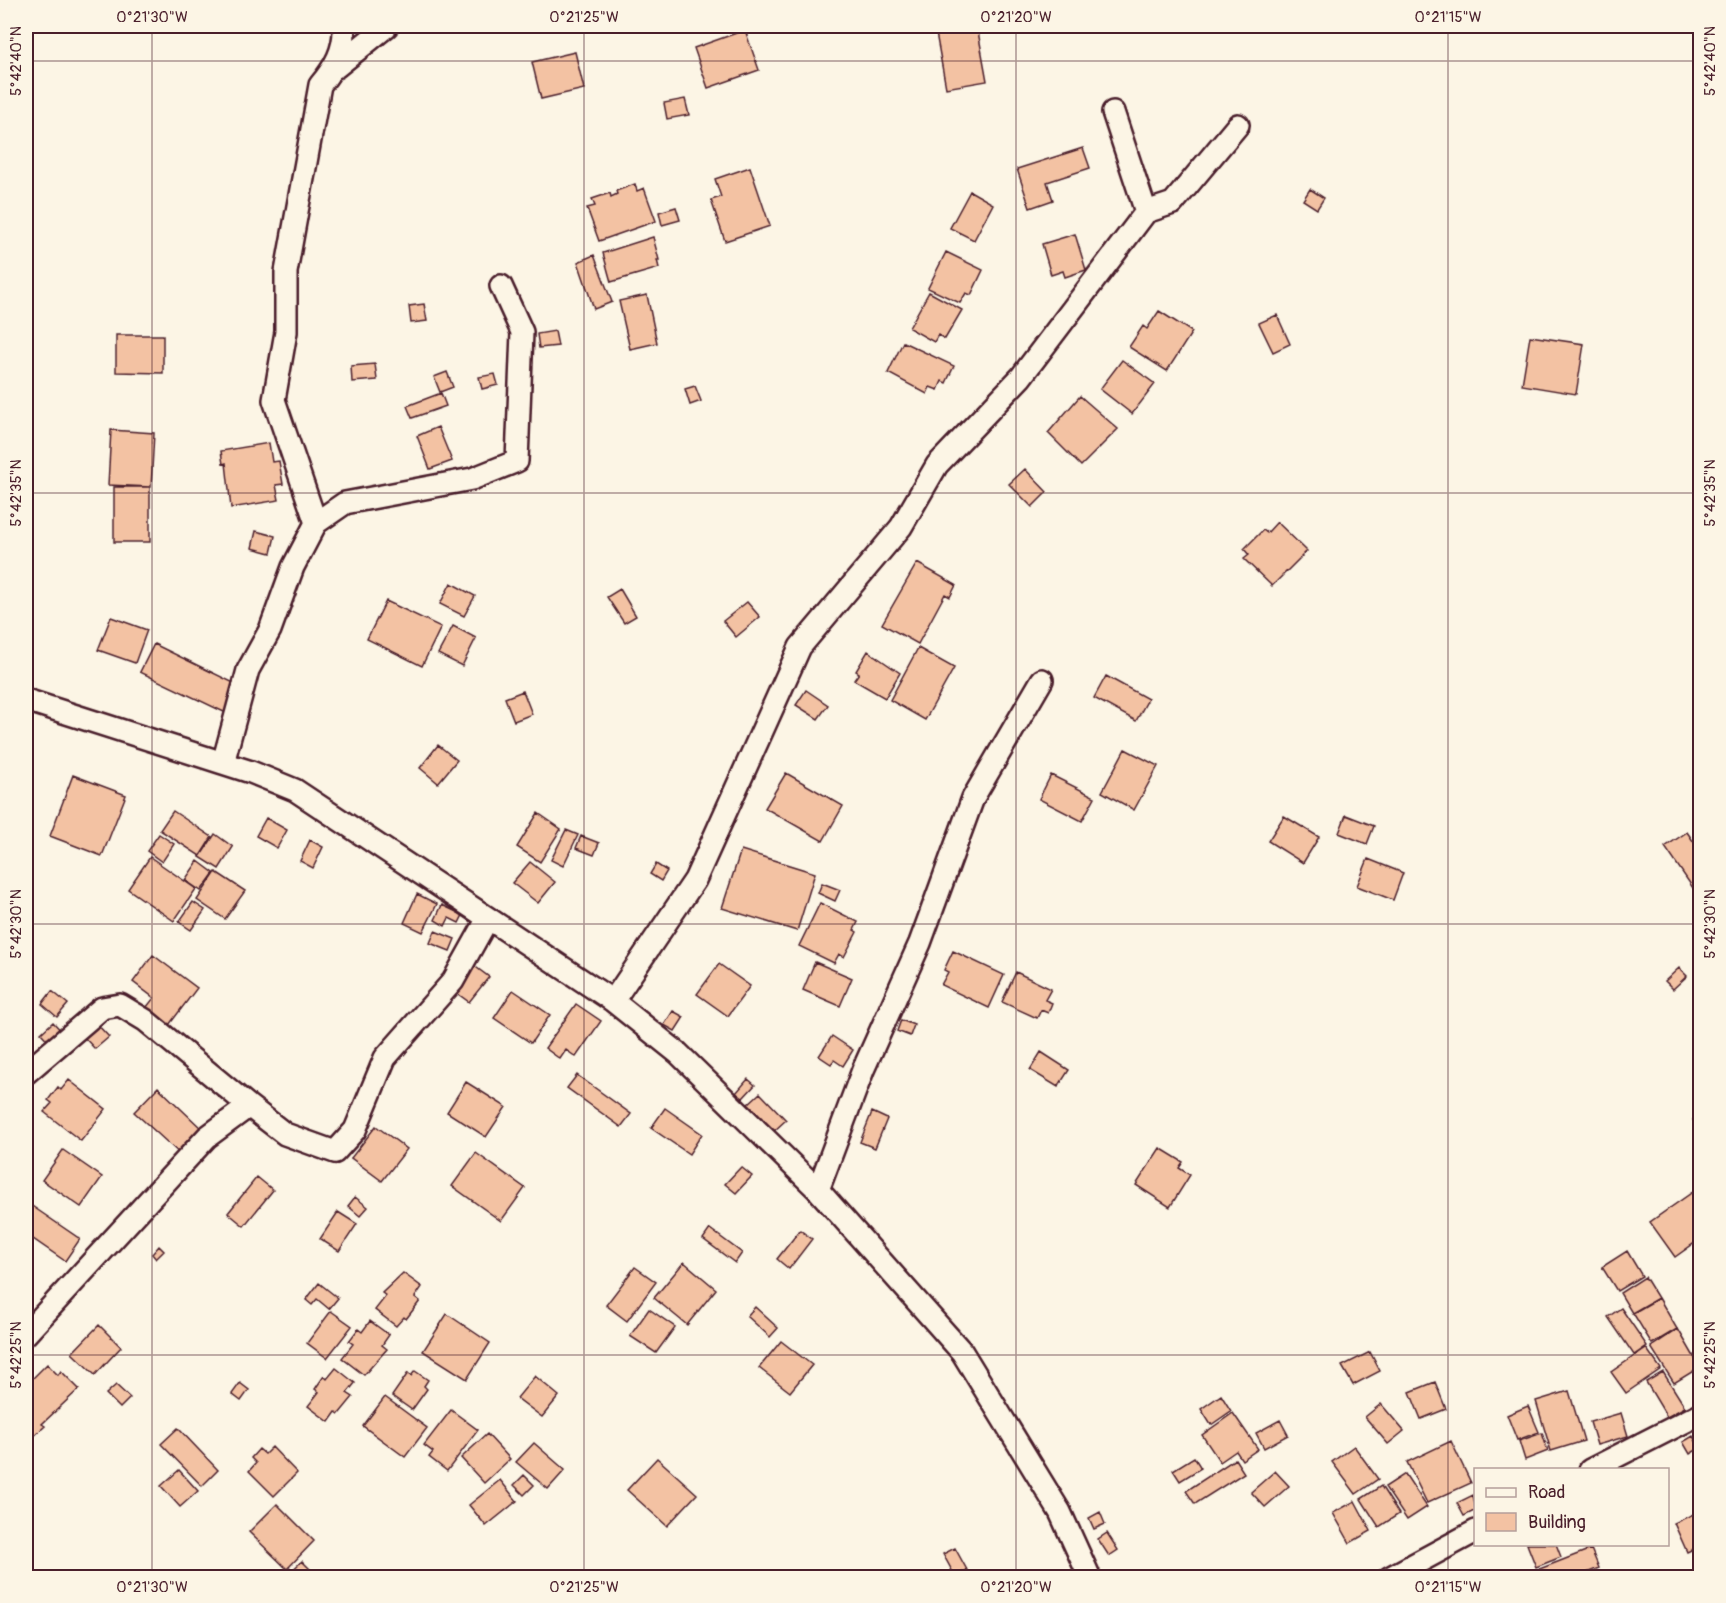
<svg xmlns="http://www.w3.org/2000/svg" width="1726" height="1603" font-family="Pangolin,sans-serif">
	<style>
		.building { fill: #f3c2a3; stroke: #4a1f2b; stroke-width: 1.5 }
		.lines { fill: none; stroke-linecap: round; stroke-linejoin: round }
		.minor-casing { stroke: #4a1f2b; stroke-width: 26 }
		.minor { stroke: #fcf5e5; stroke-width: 21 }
		.ticks { fill: none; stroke: #4a1f2b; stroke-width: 1.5; stroke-opacity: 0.45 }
		.neatline { fill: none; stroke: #4a1f2b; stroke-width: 2 }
		.ticks-label { font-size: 15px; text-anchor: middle; fill: #4a1f2b }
	</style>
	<rect width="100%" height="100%" fill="#fcf5e5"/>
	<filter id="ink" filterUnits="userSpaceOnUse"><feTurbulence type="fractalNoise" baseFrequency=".0167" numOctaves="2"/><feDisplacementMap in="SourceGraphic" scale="12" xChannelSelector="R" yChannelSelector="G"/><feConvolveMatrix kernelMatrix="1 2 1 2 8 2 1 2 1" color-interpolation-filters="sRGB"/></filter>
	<g filter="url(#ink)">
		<path class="building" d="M977 26 987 81 946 88 936 33Z
			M745 30 759 70 708 88 694 48Z
			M575 52 584 89 541 99 532 62Z
			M685 99 689 115 667 119 664 103Z
			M1083 148 1090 168 1047 182 1053 200 1030 208 1017 169Z
			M750 167 770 226 725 241 711 200 721 197 715 179Z
			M635 184 637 191 644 188 656 221 599 241 587 208 595 206 592 199 610 193 611 197 617 194 616 191Z
			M1310 189 1324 198 1317 209 1303 200Z
			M970 191 993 204 974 240 950 228Z
			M676 207 680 220 662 225 659 212Z
			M1075 234 1086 270 1065 277 1063 271 1051 275 1042 244Z
			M653 237 659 260H657L659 268 611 282 603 253Z
			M946 252 983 270 971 295 966 293 960 303 928 288Z
			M594 255 612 302 594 309 578 262Z
			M929 292 962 310 945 339 938 335 934 342 909 328Z
			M647 295 657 343 630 349 619 301Z
			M424 304 427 321 411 323 409 306Z
			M1159 311 1192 332 1167 371 1129 347 1143 326 1147 329Z
			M1277 315 1290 344 1273 352 1259 323Z
			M555 331 558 346 539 348 537 334Z
			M116 335H163V373L116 372Z
			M1530 336 1584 344 1576 394 1522 385Z
			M903 342 954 366 946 383 942 381 938 390 930 387 927 394 888 373Z
			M1122 360 1155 384 1132 414 1100 389Z
			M375 364 377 380 352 382 351 366Z
			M447 372 453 387 440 392 434 377Z
			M495 374 498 385 482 389 479 377Z
			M695 386 701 401 690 405 685 389Z
			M441 393 446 406 412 418 407 406Z
			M1080 396 1118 429 1081 466 1048 433Z
			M438 427 452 461 430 469 417 436Z
			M111 430 154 433 151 487 108 485Z
			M269 443 272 462 279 461 283 484 276 485 279 500 231 508 226 463 223 464 221 451Z
			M1025 469 1047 492 1032 507 1009 484Z
			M114 487H150V542H114Z
			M1277 522 1307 551 1272 586 1244 559 1249 555 1244 549 1263 530 1267 533Z
			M256 531 275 536 271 553 252 548Z
			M917 563 956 585 950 597 945 594 918 644 882 624Z
			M451 583 475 596 464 616 440 604Z
			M620 589 636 616 624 623 607 597Z
			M386 601 441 627 422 666 367 639Z
			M747 602 760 617 736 637 723 621Z
			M111 617 147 630 135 663 98 650Z
			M453 626 476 638 462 666 438 654Z
			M154 644 240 686 226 713 140 672Z
			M918 648 954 668 925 720 890 700Z
			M868 651 900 673 885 698 854 680 859 673 856 671Z
			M1106 676 1148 699 1136 721 1094 698Z
			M806 690 828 705 818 719 796 705Z
			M523 691 532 714 514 721 505 698Z
			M438 745 457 760 438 783 420 768Z
			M1125 749 1158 766 1134 810 1102 792Z
			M786 773 843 806 823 841 765 808Z
			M73 775 126 795 102 856 50 836Z
			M1051 775 1095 797 1082 821 1039 799Z
			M173 811 212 837 200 856 160 830Z
			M538 813 561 829 540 862 517 847Z
			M1346 815 1374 826 1367 844 1339 833Z
			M1284 816 1319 837 1303 863 1268 841Z
			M266 818 287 830 277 848 256 836Z
			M566 830 578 835 563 866 551 860Z
			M1687 832 1700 851V883L1693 888 1665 847Z
			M159 834 174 844 162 862 147 851Z
			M215 834 233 847 219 869 200 857Z
			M581 836 599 843 594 855 576 848Z
			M310 840 323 847 313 868 300 861Z
			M741 850 815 873 797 931 722 908Z
			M150 857 196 889 174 921 128 889Z
			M1368 859 1403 873 1393 900 1357 886Z
			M198 861 214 873 201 891 185 880Z
			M530 862 555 882 538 903 512 883Z
			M656 864 667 871 661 881 650 874Z
			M216 872 245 891 225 919 197 900Z
			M822 883 840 890 835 901 818 893Z
			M417 894 437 904 423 932 404 923Z
			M193 902 205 910 191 930 179 922Z
			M820 903 858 922 854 930 857 932 844 957 839 954 834 963 799 946Z
			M442 905 463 915 459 923 449 918 445 926 435 920Z
			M435 931 455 939 450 951 430 943Z
			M953 951 1004 975 989 1008 941 985 948 972 944 970Z
			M153 955 197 988 169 1025 146 1008 154 998 133 982Z
			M815 962 852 978 840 1006 803 990Z
			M719 964 750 986 728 1016 697 994Z
			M473 965 489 977 469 1002 454 991Z
			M1679 968 1687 976 1673 989 1665 981Z
			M1016 972 1051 989 1045 1000 1052 1003 1048 1013 1041 1010 1037 1018 1002 1002Z
			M513 990 550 1015 531 1043 494 1018Z
			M52 991 68 1004 57 1017 42 1004Z
			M576 1004 601 1021 576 1057 566 1050 560 1059 545 1048Z
			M673 1011 684 1017 675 1031 664 1025Z
			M901 1020 914 1025 910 1036 897 1031Z
			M94 1021 109 1037 95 1049 81 1034Z
			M53 1022 64 1034 52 1045 41 1033Z
			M832 1036 853 1050 843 1066 834 1060 831 1064 819 1056Z
			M1041 1052 1069 1070 1058 1087 1030 1070Z
			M577 1075 631 1114 621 1127 567 1088Z
			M748 1079 755 1085 743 1098 736 1093Z
			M69 1080 106 1109 81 1141 44 1112 52 1103 48 1100 58 1087 61 1090Z
			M466 1082 506 1107 486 1137 447 1112Z
			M158 1087 203 1130 180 1154 134 1112Z
			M760 1093 786 1120 774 1131 748 1104Z
			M665 1108 702 1134 689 1154 651 1128Z
			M872 1112 887 1119 875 1148 860 1142Z
			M1700 1114V1130L1693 1120Z
			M376 1126 407 1149 382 1181 351 1158Z
			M1160 1148 1183 1162 1179 1168 1190 1175 1170 1207 1136 1185Z
			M63 1150 102 1177 81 1207 42 1180Z
			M476 1153 525 1188 501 1221 452 1186Z
			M741 1167 752 1176 736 1193 725 1184Z
			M257 1177 273 1190 244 1226 228 1213Z
			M1697 1189 1700 1193V1239L1675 1257 1650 1222Z
			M355 1197 368 1207 360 1216 348 1206Z
			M26 1202 80 1239 65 1261 26 1234Z
			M338 1212 357 1224 339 1251 320 1239Z
			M710 1229 742 1253 735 1263 703 1239Z
			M800 1230 812 1239 789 1269 777 1259Z
			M159 1246 164 1251 156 1259 152 1254Z
			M1627 1251 1642 1276 1617 1291 1602 1267Z
			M684 1262 716 1289 687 1325 654 1298Z
			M635 1267 656 1282 627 1321 606 1305Z
			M403 1273 422 1287 415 1297 420 1301 406 1319 404 1317 396 1326 375 1310 386 1296 382 1293Z
			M1645 1277 1658 1298 1632 1313 1620 1293Z
			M319 1283 338 1298 329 1309 317 1299 312 1305 306 1300Z
			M1659 1298 1677 1329 1652 1344 1633 1313Z
			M755 1307 778 1328 770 1337 747 1316Z
			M1621 1308 1647 1346 1634 1355 1608 1317Z
			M649 1309 675 1327 656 1353 630 1336Z
			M331 1311 352 1326 327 1358 307 1343Z
			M447 1314 490 1343 467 1379 423 1351Z
			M370 1321 389 1335 382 1345 387 1349 364 1375 342 1358 353 1344 349 1341 358 1329 362 1332Z
			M99 1325 121 1347 95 1375 72 1353Z
			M1678 1329 1700 1367 1674 1383 1651 1347Z
			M781 1341 812 1365 790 1392 759 1368Z
			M1646 1348 1661 1369 1626 1393 1611 1372Z
			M1370 1352 1380 1371 1353 1385 1342 1366Z
			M47 1364 58 1375 61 1371 79 1389 42 1424 45 1426 33 1437 26 1430V1385Z
			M336 1368 355 1383 347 1393 353 1397 339 1414 336 1412 329 1422 308 1406 319 1392 315 1389 324 1376 327 1379Z
			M415 1371 428 1380 424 1386 427 1389 412 1410 392 1396 408 1373 411 1376Z
			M1663 1372 1685 1407 1667 1417 1646 1382Z
			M535 1376 559 1396 542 1417 517 1398Z
			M1435 1382 1446 1409 1421 1419 1410 1392Z
			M240 1383 249 1390 241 1401 232 1394Z
			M116 1385 130 1398 120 1408 106 1394Z
			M1569 1391 1584 1441 1551 1451 1536 1401Z
			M1221 1395 1231 1411 1211 1425 1201 1409Z
			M385 1397 427 1428 405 1457 363 1426Z
			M1381 1404 1404 1431 1388 1444 1365 1417Z
			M1528 1406 1539 1432 1517 1440 1507 1415Z
			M451 1410 478 1430 447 1471 429 1457 433 1452 424 1445Z
			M1233 1413 1258 1449 1242 1460 1236 1451 1220 1462 1202 1435Z
			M1621 1413 1628 1436 1597 1445 1590 1422Z
			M1280 1420 1288 1435 1264 1448 1256 1433Z
			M178 1428 218 1470 202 1486 161 1444Z
			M1542 1433 1548 1451 1525 1460 1519 1441Z
			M487 1434 510 1459 484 1483 461 1458Z
			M1693 1436 1700 1448 1690 1454 1683 1442Z
			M1451 1441 1471 1483 1427 1503 1407 1462Z
			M534 1443 565 1470 548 1489 516 1462Z
			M1354 1446 1378 1479 1356 1494 1332 1462Z
			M272 1447 297 1473 274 1496 249 1471 256 1463 251 1458 259 1449 265 1454Z
			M1194 1457 1201 1468 1180 1481 1173 1470Z
			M657 1458 697 1494 667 1526 627 1490Z
			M1235 1459 1244 1473 1195 1504 1186 1491Z
			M179 1470 198 1491 180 1507 161 1486Z
			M1275 1471 1289 1486 1265 1507 1251 1492Z
			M1405 1474 1427 1507 1407 1520 1385 1487Z
			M524 1475 534 1485 524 1495 514 1485Z
			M500 1480 517 1501 486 1526 469 1505Z
			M1381 1486 1399 1514 1379 1527 1361 1499Z
			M1473 1495 1476 1510 1464 1516 1457 1503Z
			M1355 1501 1371 1531 1350 1543 1333 1513Z
			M277 1504 314 1541 287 1569 249 1532Z
			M1700 1511V1546L1687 1552 1674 1523Z
			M1100 1512 1105 1524 1094 1529 1089 1518Z
			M1107 1533 1118 1550 1109 1556 1098 1539Z
			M1527 1544H1556L1561 1557 1536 1567Z
			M955 1548 967 1570 955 1576 943 1554Z
			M1591 1549 1599 1568 1574 1578H1540L1537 1570Z
			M302 1561 315 1574 312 1578H284Z"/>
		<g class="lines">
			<defs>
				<path id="minor" d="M336 67 387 26
					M1113 112 1146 212
					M316 523 345 503 472 479 517 461 522 332 501 286
					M26 700 251 772 295 790 613 1001 678 1053 818 1190 962 1352 1060 1512 1090 1578
					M223 763 248 670 270 630 293 567 316 523 274 400 286 332V272L320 85C335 67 345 50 344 26
					M613 1001 695 880 800 647 901 527 937 465 1021 377 1146 212 1173 203 1238 125
					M26 1073 102 1008 120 1005 145 1020 249 1106
					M818 1190 863 1070 920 943 973 798 1042 680
					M26 1334 207 1137 249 1106 285 1134 335 1152 355 1130 385 1058 453 981 487 920
					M1590 1470 1700 1414
					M1389 1578 1476 1531"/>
			</defs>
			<use href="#minor" class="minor-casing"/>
			<use href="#minor" class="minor"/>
		</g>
	</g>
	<path class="ticks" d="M152 26V1578M584 26V1578M1016 26V1578M1448 26V1578M26 61H1700M26 493H1700M26 924H1700M26 1355H1700"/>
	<rect width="1726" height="1603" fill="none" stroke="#fcf5e5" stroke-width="66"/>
	<rect x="1474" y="1468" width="195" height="78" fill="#fcf5e5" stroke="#b59f9b" stroke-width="1.5"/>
	<rect x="1486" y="1488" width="30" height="9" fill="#fcf5e5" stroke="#b59f9b" stroke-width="1.5"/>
	<text x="1528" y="1498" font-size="18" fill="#4a1f2b">Road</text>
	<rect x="1486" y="1513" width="30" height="18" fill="#f3c2a3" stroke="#b59f9b" stroke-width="1.5"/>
	<text x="1528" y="1528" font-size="18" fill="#4a1f2b">Building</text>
	<rect x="33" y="33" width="1660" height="1537" class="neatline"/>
	<g class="ticks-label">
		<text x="152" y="22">0°21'30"W</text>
		<text x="584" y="22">0°21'25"W</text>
		<text x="1016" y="22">0°21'20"W</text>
		<text x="1448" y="22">0°21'15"W</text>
		<text transform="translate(16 61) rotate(-90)" y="5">5°42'40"N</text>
		<text transform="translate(1710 61) rotate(-90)" y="5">5°42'40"N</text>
		<text transform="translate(16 493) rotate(-90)" y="5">5°42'35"N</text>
		<text transform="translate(1710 493) rotate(-90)" y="5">5°42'35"N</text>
		<text transform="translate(16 924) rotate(-90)" y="5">5°42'30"N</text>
		<text transform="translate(1710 924) rotate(-90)" y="5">5°42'30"N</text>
		<text transform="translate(16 1355) rotate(-90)" y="5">5°42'25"N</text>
		<text transform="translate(1710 1355) rotate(-90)" y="5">5°42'25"N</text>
		<text x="152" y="1592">0°21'30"W</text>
		<text x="584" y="1592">0°21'25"W</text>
		<text x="1016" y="1592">0°21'20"W</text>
		<text x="1448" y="1592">0°21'15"W</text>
	</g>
</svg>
